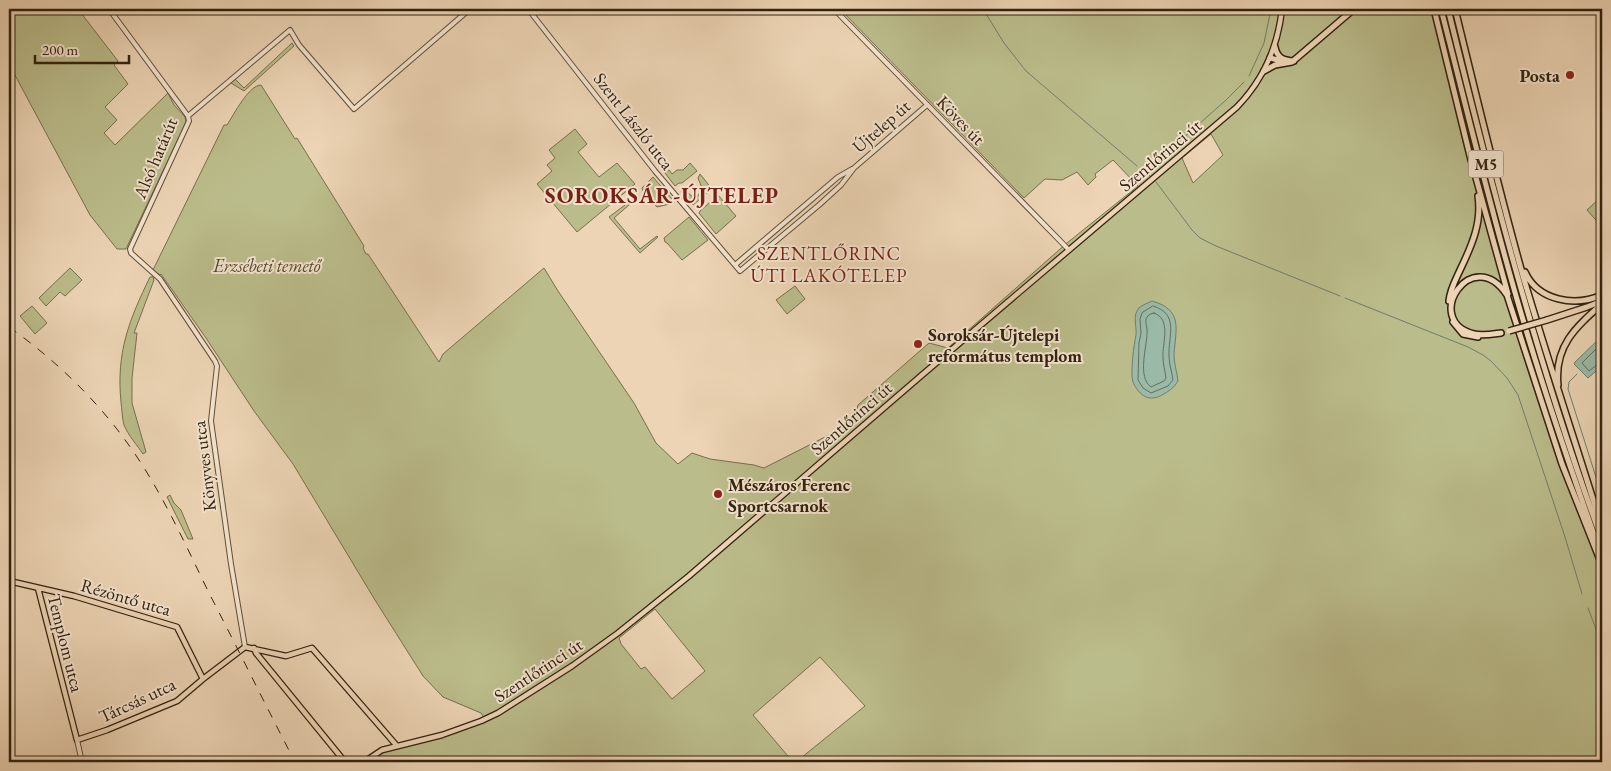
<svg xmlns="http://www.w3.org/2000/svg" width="1611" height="771" font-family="'EB Garamond',serif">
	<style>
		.green { fill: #bbbc8b; stroke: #766f4d; fill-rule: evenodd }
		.water { fill: #9ab9a7; stroke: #707d6a }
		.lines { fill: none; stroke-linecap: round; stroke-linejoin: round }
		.shore { stroke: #666e5b; stroke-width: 1 }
		.stream { stroke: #707d6a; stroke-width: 1 }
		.minor-casing { stroke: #604e38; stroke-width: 6 }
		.major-casing { stroke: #32220f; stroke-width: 7 }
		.highway-casing { stroke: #32220f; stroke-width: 8 }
		.minor { stroke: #f3e3ce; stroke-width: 4 }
		.major { stroke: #ecd4b4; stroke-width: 4.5 }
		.highway { stroke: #ecd4b4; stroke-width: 5 }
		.tram { stroke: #32220f; stroke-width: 1 }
		.rail { stroke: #32220f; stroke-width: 1; stroke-dasharray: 9 9; stroke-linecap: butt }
		.highway-bridge-casing { stroke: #32220f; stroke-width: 8; stroke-linecap: butt }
		.highway-bridge { stroke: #ecd4b4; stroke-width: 5 }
		.poi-dot { fill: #8f2418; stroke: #f3e3ce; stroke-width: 2 }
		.labels { text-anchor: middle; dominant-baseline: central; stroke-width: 4; stroke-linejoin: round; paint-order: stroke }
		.shield { fill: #f3e3ce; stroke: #6c5c48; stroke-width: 1 }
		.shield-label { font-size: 16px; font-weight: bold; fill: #32220f }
		.poi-label { font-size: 18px; font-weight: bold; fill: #32220f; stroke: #f3e3ce; text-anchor: start }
		.street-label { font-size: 18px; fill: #32220f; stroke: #f3e3ce }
		.park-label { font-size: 18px; font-style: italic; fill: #54482e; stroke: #f3e3ce }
		.neighbourhood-label { font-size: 19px; letter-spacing: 1px; fill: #7a1f14; stroke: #f3e3ce }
		.district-label { font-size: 22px; font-weight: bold; letter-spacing: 1px; fill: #7a1f14; stroke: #f3e3ce }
	</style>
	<rect width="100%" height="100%" fill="#ecd4b4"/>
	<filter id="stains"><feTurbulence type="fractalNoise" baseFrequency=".004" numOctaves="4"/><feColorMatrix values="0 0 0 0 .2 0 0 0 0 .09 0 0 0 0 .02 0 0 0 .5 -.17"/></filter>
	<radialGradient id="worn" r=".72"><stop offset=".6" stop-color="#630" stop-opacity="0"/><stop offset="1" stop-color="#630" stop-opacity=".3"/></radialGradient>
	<path class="green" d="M9 9H78L118 61 114 65 128 84 105 107 117 120 104 133 115 145 168 93 174 105 185 117 186 122 126 249H117L90 215 9 64Z
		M840 9H1432L1471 171 1522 352 1562 472 1602 571V762H796L865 706 820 657 753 715 793 762H369L383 751 486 721 481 713 443 697 423 676 375 600 293 464 254 411 206 338 161 274 160 275 153 270 224 125H227C234 114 249 85 261 85L295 139 297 138 364 246 363 248 366 254H368L439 362 443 354 544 268 558 291 634 403 656 443 678 464 692 453 710 459 754 465 764 468 831 434 855 416 858 405 929 343 948 348 1067 243 1138 186 1113 160 1095 174 1096 177 1088 185 1077 172 1062 180 1045 179 1024 198ZM1211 134 1223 155 1193 183 1182 158ZM655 609 705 671 672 699 645 667 641 669 621 644 619 638Z
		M292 43 294 46 244 91 231 83 235 79 244 88Z
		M575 129 587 144 578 152 599 177 617 163 635 184 577 232 537 184 552 171 547 165 555 158 549 150Z
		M690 163 697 171 682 183H679L675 186 665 173 669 170 672 174 677 170H683Z
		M700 174 712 189 693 205 681 191 683 189 693 197 698 196 702 188 698 178Z
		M653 177 673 200 674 203 657 207 643 191 642 188Z
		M718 195 736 216 716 234 699 213 700 211Z
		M1602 196V227L1587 210Z
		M626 201 630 202 629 205 614 218 640 249 657 236 658 237 640 253 609 217 625 205 624 203Z
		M689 217 708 240 682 260 667 243 665 242 664 238Z
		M70 268 82 280 65 296 60 292 46 306 39 298Z
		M150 277H153L154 280 134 333H137L132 378V403L146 452 143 454C137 445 128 435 124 425 122 418 122 409 121 402 116 353 129 320 150 277Z
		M795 286 805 299 787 314 776 300Z
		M32 306 47 323 35 334 20 316Z
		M170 495 174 503 181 510 193 539H188L167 497Z"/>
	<path class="water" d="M1152 301C1183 310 1176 328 1174 354 1174 363 1177 373 1178 381 1174 388 1168 392 1160 396 1148 402 1138 394 1133 382 1130 373 1134 344 1136 335 1137 326 1132 316 1139 308 1142 305 1148 303 1152 301Z
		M1602 336V366L1588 378 1574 364 1575 362Z"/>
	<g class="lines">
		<path class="shore" d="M1153 306C1180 314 1168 336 1169 356 1169 364 1172 372 1173 380L1168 386 1151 393 1143 388 1138 380 1139 343 1141 333 1140 319 1142 313Z
			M1154 313C1172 319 1162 344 1163 357 1163 364 1165 371 1166 378L1164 381 1151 387C1137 377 1147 347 1147 333 1148 328 1144 321 1147 317 1149 314 1151 314 1154 313Z
			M1602 343 1582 363 1589 371 1598 364 1602 363"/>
		<path class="stream" d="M983 9 1004 43 1026 71 1137 166
			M1249 76 1264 43 1271 9
			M1150 176 1147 174 1148 169 1225 101 1244 82
			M1156 182 1192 230 1200 238 1216 246 1340 296
			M1345 298 1468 347 1483 355 1491 361 1507 378 1518 395 1565 537 1582 594
			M1577 374 1569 382 1568 389 1602 496
			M1588 608 1602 645"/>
		<defs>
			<path id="minor" d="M109 9 188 116
				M528 9 655 171 740 271 819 205 841 185 854 168 927 105
				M834 9 1069 250
				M735 265 838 177 852 169
				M245 647 231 564 211 421 217 366 215 361 160 279 131 253 130 249 189 121 188 116 290 30 299 45 354 109 470 9
				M77 740 82 762"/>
			<path id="major" d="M9 581 74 596 177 627 203 679
				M38 588 77 740 107 730 177 701 203 679 245 647 286 656 312 648 397 746
				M254 648 256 653 345 762
				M364 762 382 750 442 735 481 721 498 713 572 666 618 633 689 576 922 375 1237 107C1264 79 1278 46 1282 9"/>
			<path id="highway" d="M1434 9 1470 156 1508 294
				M1441 9C1467 110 1491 212 1521 313 1545 395 1573 476 1602 557
				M1448 9C1492 188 1538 366 1602 540
				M1455 9C1477 98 1498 188 1523 276 1548 361 1576 444 1602 528
				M1275 47C1277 58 1283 60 1294 61
				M1270 58 1281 61
				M1264 71 1275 65 1292 62 1354 9
				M1525 272C1538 301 1575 307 1602 295
				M1449 301C1450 289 1456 279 1461 268 1472 245 1482 222 1478 196
				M1547 320 1587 307 1602 301
				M1453 322 1463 334 1478 337
				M1501 333C1493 334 1483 336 1474 334 1421 321 1472 242 1507 295L1562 464 1602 565
				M1558 385C1554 346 1576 327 1602 304"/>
		</defs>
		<use href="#minor" class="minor-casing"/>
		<use href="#major" class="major-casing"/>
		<use href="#highway" class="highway-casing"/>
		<use href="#minor" class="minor"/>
		<use href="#major" class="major"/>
		<use href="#highway" class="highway"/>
		<path class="tram" d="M9 733 14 762"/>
		<path class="rail" d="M9 327C64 366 111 414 146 471 170 510 189 552 209 593 238 649 266 706 295 762"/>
		<defs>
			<path id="highway-bridge" d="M1509 331 1547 320"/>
		</defs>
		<use href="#highway-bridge" class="highway-bridge-casing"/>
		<use href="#highway-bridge" class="highway-bridge"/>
	</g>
	<g class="poi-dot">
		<circle cx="1570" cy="75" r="5"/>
		<circle cx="918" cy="344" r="5"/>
		<circle cx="718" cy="494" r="5"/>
	</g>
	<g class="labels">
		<rect class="shield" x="1468.5" y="150.5" width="35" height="27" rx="4"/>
		<g class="shield-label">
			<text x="1486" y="164">M5</text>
		</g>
		<g class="poi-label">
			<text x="1560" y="75" text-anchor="end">Posta</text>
			<text x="928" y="334">Soroksár-Újtelepi<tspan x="928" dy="21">református templom</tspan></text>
			<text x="728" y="484">Mészáros Ferenc<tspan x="728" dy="21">Sportcsarnok</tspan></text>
		</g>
		<g class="street-label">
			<text transform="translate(961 120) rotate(46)">Köves út</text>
			<text transform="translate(634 121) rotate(52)">Szent László utca</text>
			<text transform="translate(881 126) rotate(-41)">Újtelep út</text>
			<text transform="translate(1160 155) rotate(-40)">Szentlőrinci út</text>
			<text transform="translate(155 158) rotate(-67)">Alsó határút</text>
			<text transform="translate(851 418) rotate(-41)">Szentlőrinci út</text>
			<text transform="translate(204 466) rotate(-97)">Könyves utca</text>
			<text transform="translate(126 597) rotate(16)">Rézöntő utca</text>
			<text transform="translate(66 643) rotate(76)">Templom utca</text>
			<text transform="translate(538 670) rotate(-33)">Szentlőrinci út</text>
			<text transform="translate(137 700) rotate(-25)">Tárcsás utca</text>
		</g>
		<g class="park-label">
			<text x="267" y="265">Erzsébeti temető</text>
		</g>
		<g class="neighbourhood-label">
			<text x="829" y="253">SZENTLŐRINC<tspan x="829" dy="22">ÚTI LAKÓTELEP</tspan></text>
		</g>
		<g class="district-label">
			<text x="662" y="195">SOROKSÁR-ÚJTELEP</text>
		</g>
	</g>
	<rect width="1611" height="771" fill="none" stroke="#ecd4b4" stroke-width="30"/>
	<rect x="10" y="10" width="1591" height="751" fill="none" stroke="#32220f" stroke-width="2.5"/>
	<rect x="15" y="15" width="1581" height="741" fill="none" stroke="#32220f"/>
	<path d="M35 55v8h94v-8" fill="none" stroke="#32220f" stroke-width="2.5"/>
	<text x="42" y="55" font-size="15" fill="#32220f" stroke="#f3e3ce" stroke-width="4" paint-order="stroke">200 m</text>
	<rect width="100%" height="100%" filter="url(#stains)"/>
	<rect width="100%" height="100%" fill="url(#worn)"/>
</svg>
